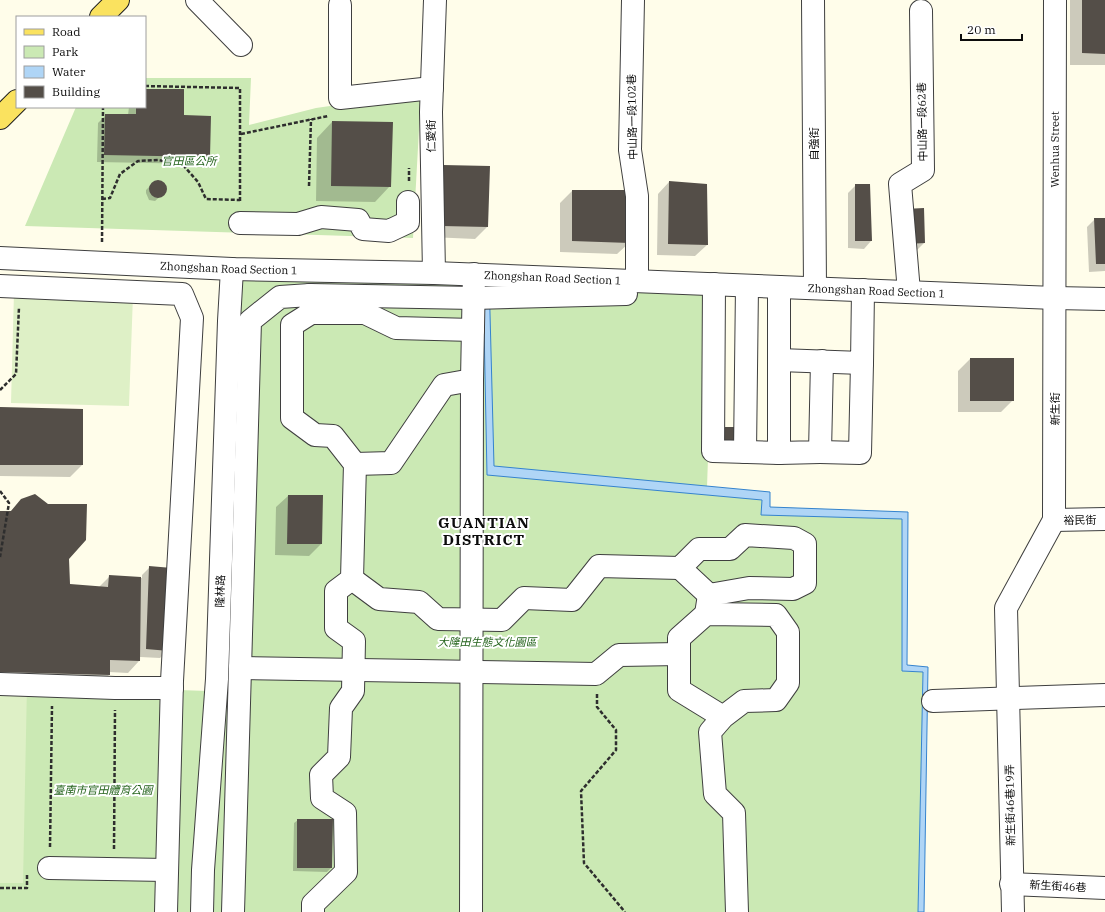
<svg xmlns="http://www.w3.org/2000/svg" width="1105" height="912" font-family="'IBM Plex Serif','Noto Sans TC',serif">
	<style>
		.green { fill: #cbe9b4 }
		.pitch { fill: #def0c6 }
		.water { fill: #afd5f6; stroke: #3583ce }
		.shadow { fill: #0003 }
		.building { fill: #544e48 }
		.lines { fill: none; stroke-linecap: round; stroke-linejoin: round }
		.minor-casing { stroke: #3f3f3f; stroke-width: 24 }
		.major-casing { stroke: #1d1d1d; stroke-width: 24 }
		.path { stroke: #2e2e2e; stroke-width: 2.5; stroke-dasharray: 4 2; stroke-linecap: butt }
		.minor { stroke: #fff; stroke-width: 22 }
		.major { stroke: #fae25f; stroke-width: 22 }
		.labels { text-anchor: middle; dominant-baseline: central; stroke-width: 4; stroke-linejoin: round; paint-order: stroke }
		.street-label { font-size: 11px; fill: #0c0c0c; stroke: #fff }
		.park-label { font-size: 11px; font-style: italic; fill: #24631c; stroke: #fff }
		.district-label { font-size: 15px; font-weight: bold; letter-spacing: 1px; fill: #0c0c0c; stroke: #fff }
	</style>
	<rect width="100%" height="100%" fill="#fffdea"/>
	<path class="green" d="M145 78H251L249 125 316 108 421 93 413 238 25 226 76 107H145Z
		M232 269 714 284 707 487 770 492V507L908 512 903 671 923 672 918 912H206Z
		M0 684 208 691 202 912H0Z"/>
	<path class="pitch" d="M14 292 133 295 129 406 11 403Z
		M0 684 27 685 23 883H0Z"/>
	<path class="water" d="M483 275H489L494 466 770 492V507L908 512 907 665 928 667 924 912H918L923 672 902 671V519L761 515 762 500 487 475Z"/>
	<path class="shadow" d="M1070 0H1105V65H1070Z
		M145 90 183 116 210 156 202 164 97 162 98 123 106 115H128L129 107H145Z
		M332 122 390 186 375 202 316 201 317 138Z
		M432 178 487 227 475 239 430 237Z
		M159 181 163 183 166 187 165 192 155 201 149 200 146 193V190L154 182Z
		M669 182 707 245 695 256 657 255 658 194Z
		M856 185 871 241 864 249 848 248V193Z
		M572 191H625L629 243 617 254 560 252V203Z
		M923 209 924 243 917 250 899 251Z
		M1095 219H1105V271L1089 272 1087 227Z
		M970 359 1013 400 1001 412H958V371Z
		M0 408 82 465 70 477 0 476Z
		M288 496H322L321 544 309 556 275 555 276 507Z
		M22 500 68 558 69 585 99 587 110 576 142 578V575L150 567 168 650 160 658 140 657 139 661 128 673 109 672V675L98 687 0 683V512H10Z
		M298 820H332L331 868 327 872 293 871 294 823Z"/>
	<path class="building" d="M1082 0H1105V54L1082 53Z
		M145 89H184V115L211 116 210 157 104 155 105 114H136V107H145Z
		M332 121 393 122 391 187 331 186Z
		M443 165 490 166 488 227 442 226Z
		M149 189a9 9 0 1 1 18 0a9 9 0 1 1-18 0Z
		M669 181 707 184 708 245 668 244Z
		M855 184H870L872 241H855Z
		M572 190H626L630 243 572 241Z
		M924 208 925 243 907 244 905 209Z
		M1094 218H1105V264H1096Z
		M970 358H1014V401H970Z
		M0 407 83 409V465H0Z
		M714 427H741V447H714Z
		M35 494 48 504H87L86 540 69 559 70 584 108 587 109 575 141 577 140 661 110 660V675L0 672V511H11L21 499Z
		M288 495H323L322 544H287Z
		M149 566 172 568 169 651 146 649Z
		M297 819H333L332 868H297Z"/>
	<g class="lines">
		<defs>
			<g id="minor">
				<path d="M197 0 241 45"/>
				<path d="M633 0 630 150 637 196V281"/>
				<path d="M813 0 815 288"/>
				<path d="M340 5V98L432 88"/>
				<path d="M240 223 298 224 321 217 358 220 363 229 389 231 408 222V202"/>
				<path id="s1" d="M0 258 232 269 434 273 1055 298 1105 299"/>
				<path d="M434 273 431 112 435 0"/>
				<path d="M714 284 713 451 779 453 820 452 822 361"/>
				<path d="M0 286 182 294 192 318 172 681 166 912"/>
				<path d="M779 287V453"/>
				<path d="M909 292 900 184 923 170 921 11"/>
				<path d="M311 310 310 295 474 298 626 294"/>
				<path d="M779 360 862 363 863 290"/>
				<path d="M745 452 747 286"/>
				<path d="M820 452 860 453 862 363"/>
				<path d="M355 464 391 463 444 385 472 380"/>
				<path d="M1054 520 1105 519"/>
				<path d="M680 568 709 595"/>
				<path d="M352 579 379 599 419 602 438 619 502 620 524 598 572 600 599 566 680 568 699 549H730L745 535 794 538 805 544V583L793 589 749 588 709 595 706 614"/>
				<path d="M240 668 596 674 619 655 679 654"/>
				<path d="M0 684 115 688H172"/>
				<path d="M933 701 1105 695"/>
				<path d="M723 717 679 690V638L706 614 776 615 788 632V683L776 700 744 701 723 717 710 732 715 794 734 813 737 912"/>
				<path d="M49 868 166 870"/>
				<path d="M1011 884 1105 888"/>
				<path d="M202 912 203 870 217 679 229 321 232 269"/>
				<path d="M233 912 250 321 280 297 310 295"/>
				<path d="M313 912V904L346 872 345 813 322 798 321 775 339 757 341 708 353 691 354 641 336 628V591L352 579 355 464 333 436 315 435 292 418V325L311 313H365L396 328 473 330"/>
				<path d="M471 912 472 380 474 274"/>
				<path id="s2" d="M1013 912 1006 608 1054 520 1055 0"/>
			</g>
			<path id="major" d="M101 17 118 0
				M0 118 17 101"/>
		</defs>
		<use href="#minor" class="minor-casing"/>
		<use href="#major" class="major-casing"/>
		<path class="path" d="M145 86 240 88V201
			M241 134 328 116
			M409 181V168
			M309 186 311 119
			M102 199 110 198 120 174 138 161 158 160 183 165 198 182 206 199 240 200
			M102 242 103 107
			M0 390 16 374 19 307
			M0 491 9 503 0 557
			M597 694V707L616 730V750L581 791 584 863 625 912
			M50 847 52 706
			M114 849 115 710
			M0 888H27V874"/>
		<use href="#minor" class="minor"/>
		<use href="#major" class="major"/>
	</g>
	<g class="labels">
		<g class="street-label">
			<text transform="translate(632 117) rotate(-91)">中山路一段102巷</text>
			<text transform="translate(922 122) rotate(-91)">中山路一段62巷</text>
			<text transform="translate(431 136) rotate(-91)">仁愛街</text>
			<text transform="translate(814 144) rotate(-90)">自強街</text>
			<text stroke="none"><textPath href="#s2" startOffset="775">Wenhua Street</textPath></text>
			<text stroke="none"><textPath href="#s1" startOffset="229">Zhongshan Road Section 1</textPath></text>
			<text stroke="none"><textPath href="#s1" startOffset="553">Zhongshan Road Section 1</textPath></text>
			<text stroke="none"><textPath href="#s1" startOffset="877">Zhongshan Road Section 1</textPath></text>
			<text transform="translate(1055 409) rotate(-90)">新生街</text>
			<text transform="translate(1080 520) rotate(-1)">裕民街</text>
			<text transform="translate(220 591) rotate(-88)">隆林路</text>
			<text transform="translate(1010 805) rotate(-91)">新生街46巷19弄</text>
			<text transform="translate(1058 886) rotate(3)">新生街46巷</text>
		</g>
		<g class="park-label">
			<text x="189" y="161">官田區公所</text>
			<text x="487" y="642">大隆田生態文化園區</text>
			<text x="103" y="790">臺南市官田體育公園</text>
		</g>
		<g class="district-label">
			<text x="484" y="522">GUANTIAN<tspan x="484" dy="17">DISTRICT</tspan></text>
		</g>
	</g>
	<rect x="16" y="16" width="130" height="92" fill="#ffffff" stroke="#9e9e9e"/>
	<rect x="24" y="29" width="20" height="6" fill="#fae25f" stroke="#9e9e9e"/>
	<text x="52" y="36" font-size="12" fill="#0c0c0c">Road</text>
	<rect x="24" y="46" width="20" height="12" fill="#cbe9b4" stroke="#9e9e9e"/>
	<text x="52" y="56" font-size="12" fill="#0c0c0c">Park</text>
	<rect x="24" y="66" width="20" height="12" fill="#afd5f6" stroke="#9e9e9e"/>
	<text x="52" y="76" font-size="12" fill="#0c0c0c">Water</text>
	<rect x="24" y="86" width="20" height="12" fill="#544e48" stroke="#9e9e9e"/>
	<text x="52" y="96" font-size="12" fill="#0c0c0c">Building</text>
	<path d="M961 34v6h61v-6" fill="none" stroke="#0c0c0c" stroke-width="2"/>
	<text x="967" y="34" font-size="12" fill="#0c0c0c" stroke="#ffffff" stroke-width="3" paint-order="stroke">20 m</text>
</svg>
